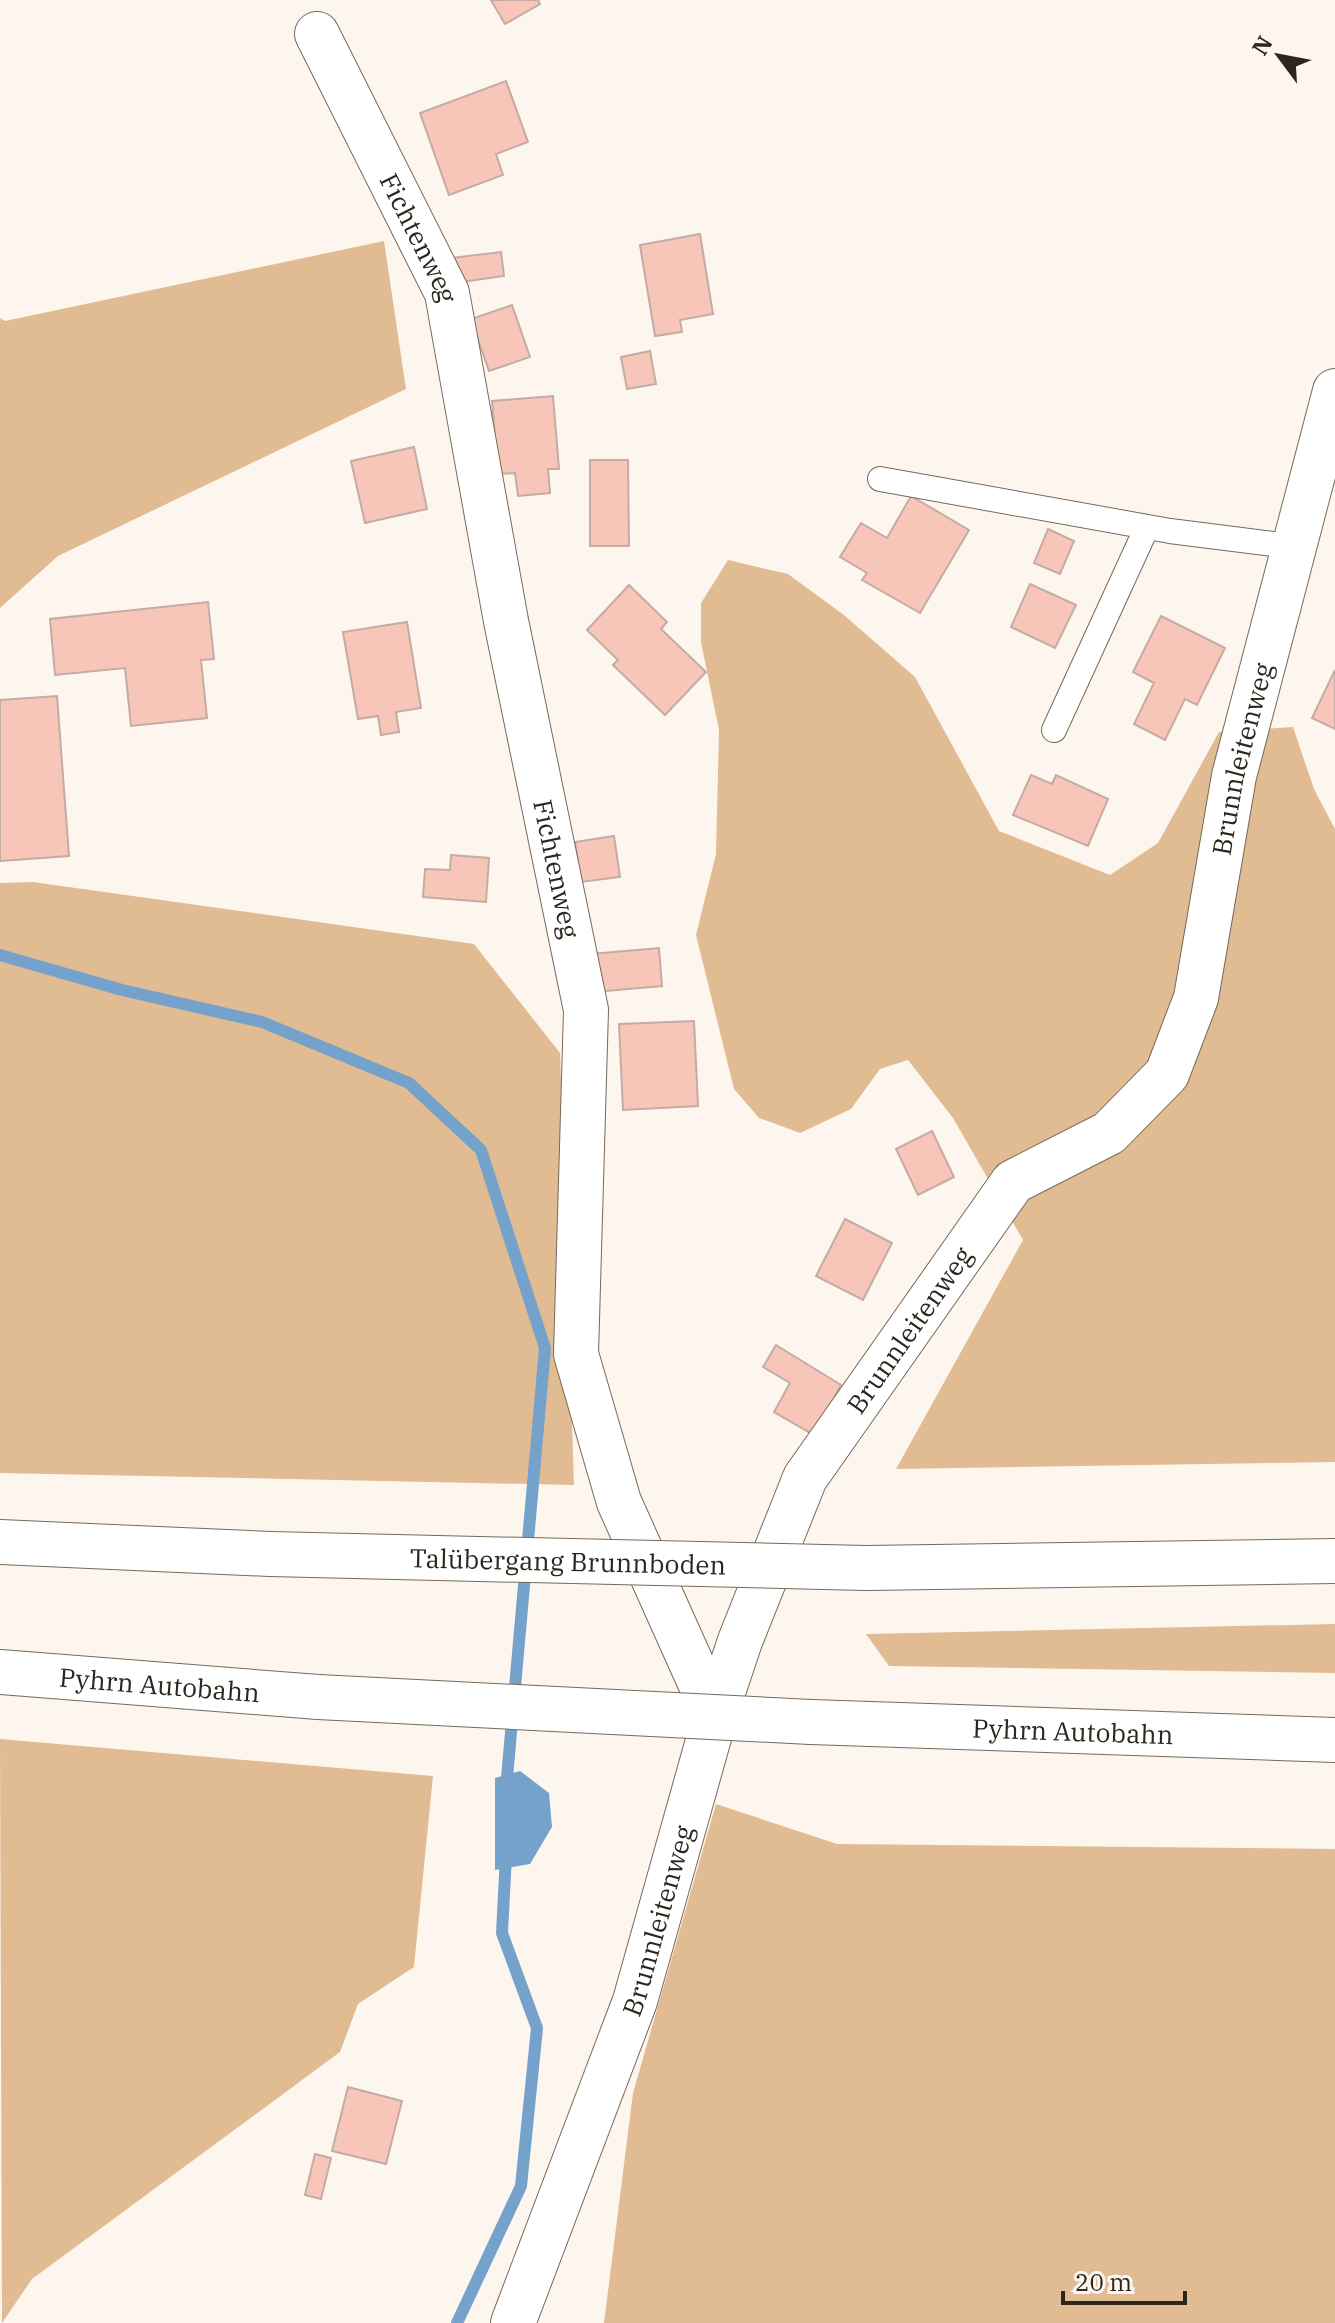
<svg xmlns="http://www.w3.org/2000/svg" width="1335" height="2323" font-family="'IBM Plex Serif',serif">
	<style>
		.green { fill: #e1bc93 }
		.water { fill: #75a2ca }
		.lines { fill: none; stroke-linecap: round; stroke-linejoin: round }
		.stream { stroke: #75a2ca; stroke-width: 12 }
		.building { fill: #f8c6b8; stroke: #c4aba4; stroke-width: 2 }
		.lane-casing { stroke: #776959; stroke-width: 26 }
		.street-casing { stroke: #776959; stroke-width: 46 }
		.highway-casing { stroke: #776959; stroke-width: 46 }
		.lane { stroke: #fff; stroke-width: 24 }
		.street { stroke: #fff; stroke-width: 44 }
		.highway { stroke: #fff; stroke-width: 44 }
		.highway-bridge-casing { stroke: #776959; stroke-width: 46; stroke-linecap: butt }
		.highway-bridge { stroke: #fff; stroke-width: 44 }
		.labels { text-anchor: middle; dominant-baseline: central; stroke-width: 6; stroke-linejoin: round; paint-order: stroke }
		.street-label { font-size: 26px; fill: #2c261f; stroke: #fdf6ef }
	</style>
	<rect width="100%" height="100%" fill="#fdf6ef"/>
	<path class="green" d="M384 241 406 389 58 556 0 608V318L5 321Z
		M728 560 788 574 844 615 915 677 999 831 1110 875 1158 843 1219 732 1293 727 1314 789 1335 829V1462L896 1469 1023 1240 953 1118 908 1060 880 1069 851 1109 800 1133 759 1118 734 1089 696 935 716 854 719 730 701 642V603Z
		M33 882 474 944 560 1053 574 1485 0 1473V883Z
		M1335 1624V1673L889 1666 866 1634Z
		M0 1739 433 1776 414 1967 358 2004 340 2052 32 2279 2 2323Z
		M716 1804 837 1844 1335 1849V2323H604L633 2093Z"/>
	<path class="water" d="M520 1771 549 1793 552 1827 530 1864 495 1870V1778Z"/>
	<g class="lines">
		<path class="stream" d="M0 955 122 990 262 1022 409 1083 481 1150 545 1348 506 1789
			M457 2323 521 2186 537 2028 502 1933 506 1855"/>
	</g>
	<path class="building" d="M491 0H538L540 4 505 24Z
		M506 81 528 142 496 154 503 175 449 195 420 113Z
		M700 234 713 314 680 320 682 332 655 336 640 245Z
		M501 252 504 276 454 283 451 258Z
		M512 305 530 357 489 371 471 319Z
		M650 351 656 384 627 389 621 357Z
		M553 396 559 469H548L550 493 518 496 515 473 498 474 492 401Z
		M414 447 427 509 365 523 351 461Z
		M590 460H628L629 546H590Z
		M911 496 969 530 920 613 862 580 867 573 840 557 861 523 887 538Z
		M1048 529 1074 541 1060 574 1034 563Z
		M1030 584 1076 605 1055 648 1011 627Z
		M629 585 667 622 661 629 706 672 665 715 613 665 618 660 587 630Z
		M208 602 214 659 201 660 207 718 131 726 125 668 55 675 50 619Z
		M1161 616 1225 648 1197 705 1185 699 1165 740 1134 724 1154 683 1133 672Z
		M407 622 421 708 396 712 399 732 381 735 378 716 358 719 343 632Z
		M1335 670V729L1312 718Z
		M57 696 69 856 0 861V700Z
		M1031 775 1052 784 1056 775 1108 799 1088 846 1013 815Z
		M614 836 620 877 581 882 575 842Z
		M451 855 489 858 486 902 423 897 425 869 450 870Z
		M659 948 662 986 595 992 591 954Z
		M694 1021 698 1106 623 1110 619 1024Z
		M932 1131 954 1177 918 1195 896 1149Z
		M845 1219 892 1243 863 1300 816 1276Z
		M776 1345 841 1385 814 1435 774 1412 790 1383 763 1367Z
		M348 2087 402 2101 386 2164 332 2151Z
		M315 2154 331 2158 321 2199 305 2195Z"/>
	<g class="lines">
		<defs>
			<path id="lane" d="M880 479 1170 531 1296 547
				M1054 730 1147 527"/>
			<g id="street">
				<path id="s1" d="M317 34 447 293 506 621 586 1010 576 1354 619 1502 715 1716"/>
				<path id="s2" d="M513 2323 635 2001 715 1716 740 1641 805 1478 1013 1182 1109 1133 1167 1074 1196 998 1234 776 1335 391"/>
			</g>
			<g id="highway">
				<path d="M0 1542 270 1554"/>
				<path d="M866 1568 1335 1561"/>
				<path id="s3" d="M0 1672 318 1697"/>
				<path id="s4" d="M811 1722 1335 1740"/>
			</g>
		</defs>
		<use href="#lane" class="lane-casing"/>
		<use href="#street" class="street-casing"/>
		<use href="#highway" class="highway-casing"/>
		<use href="#lane" class="lane"/>
		<use href="#street" class="street"/>
		<use href="#highway" class="highway"/>
		<defs>
			<g id="highway-bridge">
				<path id="s5" d="M270 1554 866 1568"/>
				<path d="M318 1697 811 1722"/>
			</g>
		</defs>
		<use href="#highway-bridge" class="highway-bridge-casing"/>
		<use href="#highway-bridge" class="highway-bridge"/>
	</g>
	<g class="labels">
		<g class="street-label">
			<text stroke="none"><textPath href="#s1" startOffset="228">Fichtenweg</textPath></text>
			<text stroke="none"><textPath href="#s2" startOffset="1772">Brunnleitenweg</textPath></text>
			<text stroke="none"><textPath href="#s1" startOffset="876">Fichtenweg</textPath></text>
			<text stroke="none"><textPath href="#s2" startOffset="1076">Brunnleitenweg</textPath></text>
			<text stroke="none"><textPath href="#s5" startOffset="298">Talübergang Brunnboden</textPath></text>
			<text stroke="none"><textPath href="#s3" startOffset="160">Pyhrn Autobahn</textPath></text>
			<text stroke="none"><textPath href="#s4" startOffset="262">Pyhrn Autobahn</textPath></text>
			<text stroke="none"><textPath href="#s2" startOffset="428">Brunnleitenweg</textPath></text>
		</g>
	</g>
	<g transform="translate(1279 56) rotate(302)" stroke="#fdf6ef" stroke-width="6" paint-order="stroke">
	<path d="M0-6L14 30L0 20L-14 30Z" fill="#2c261f"/>
	<text y="-12" font-size="22" font-weight="bold" text-anchor="middle" fill="#2c261f">N</text>
	</g>
	<path d="M1063 2291v12h122v-12" fill="none" stroke="#2c261f" stroke-width="4"/>
	<text x="1075" y="2291" font-size="24" fill="#2c261f" stroke="#fdf6ef" stroke-width="6" paint-order="stroke">20 m</text>
</svg>
